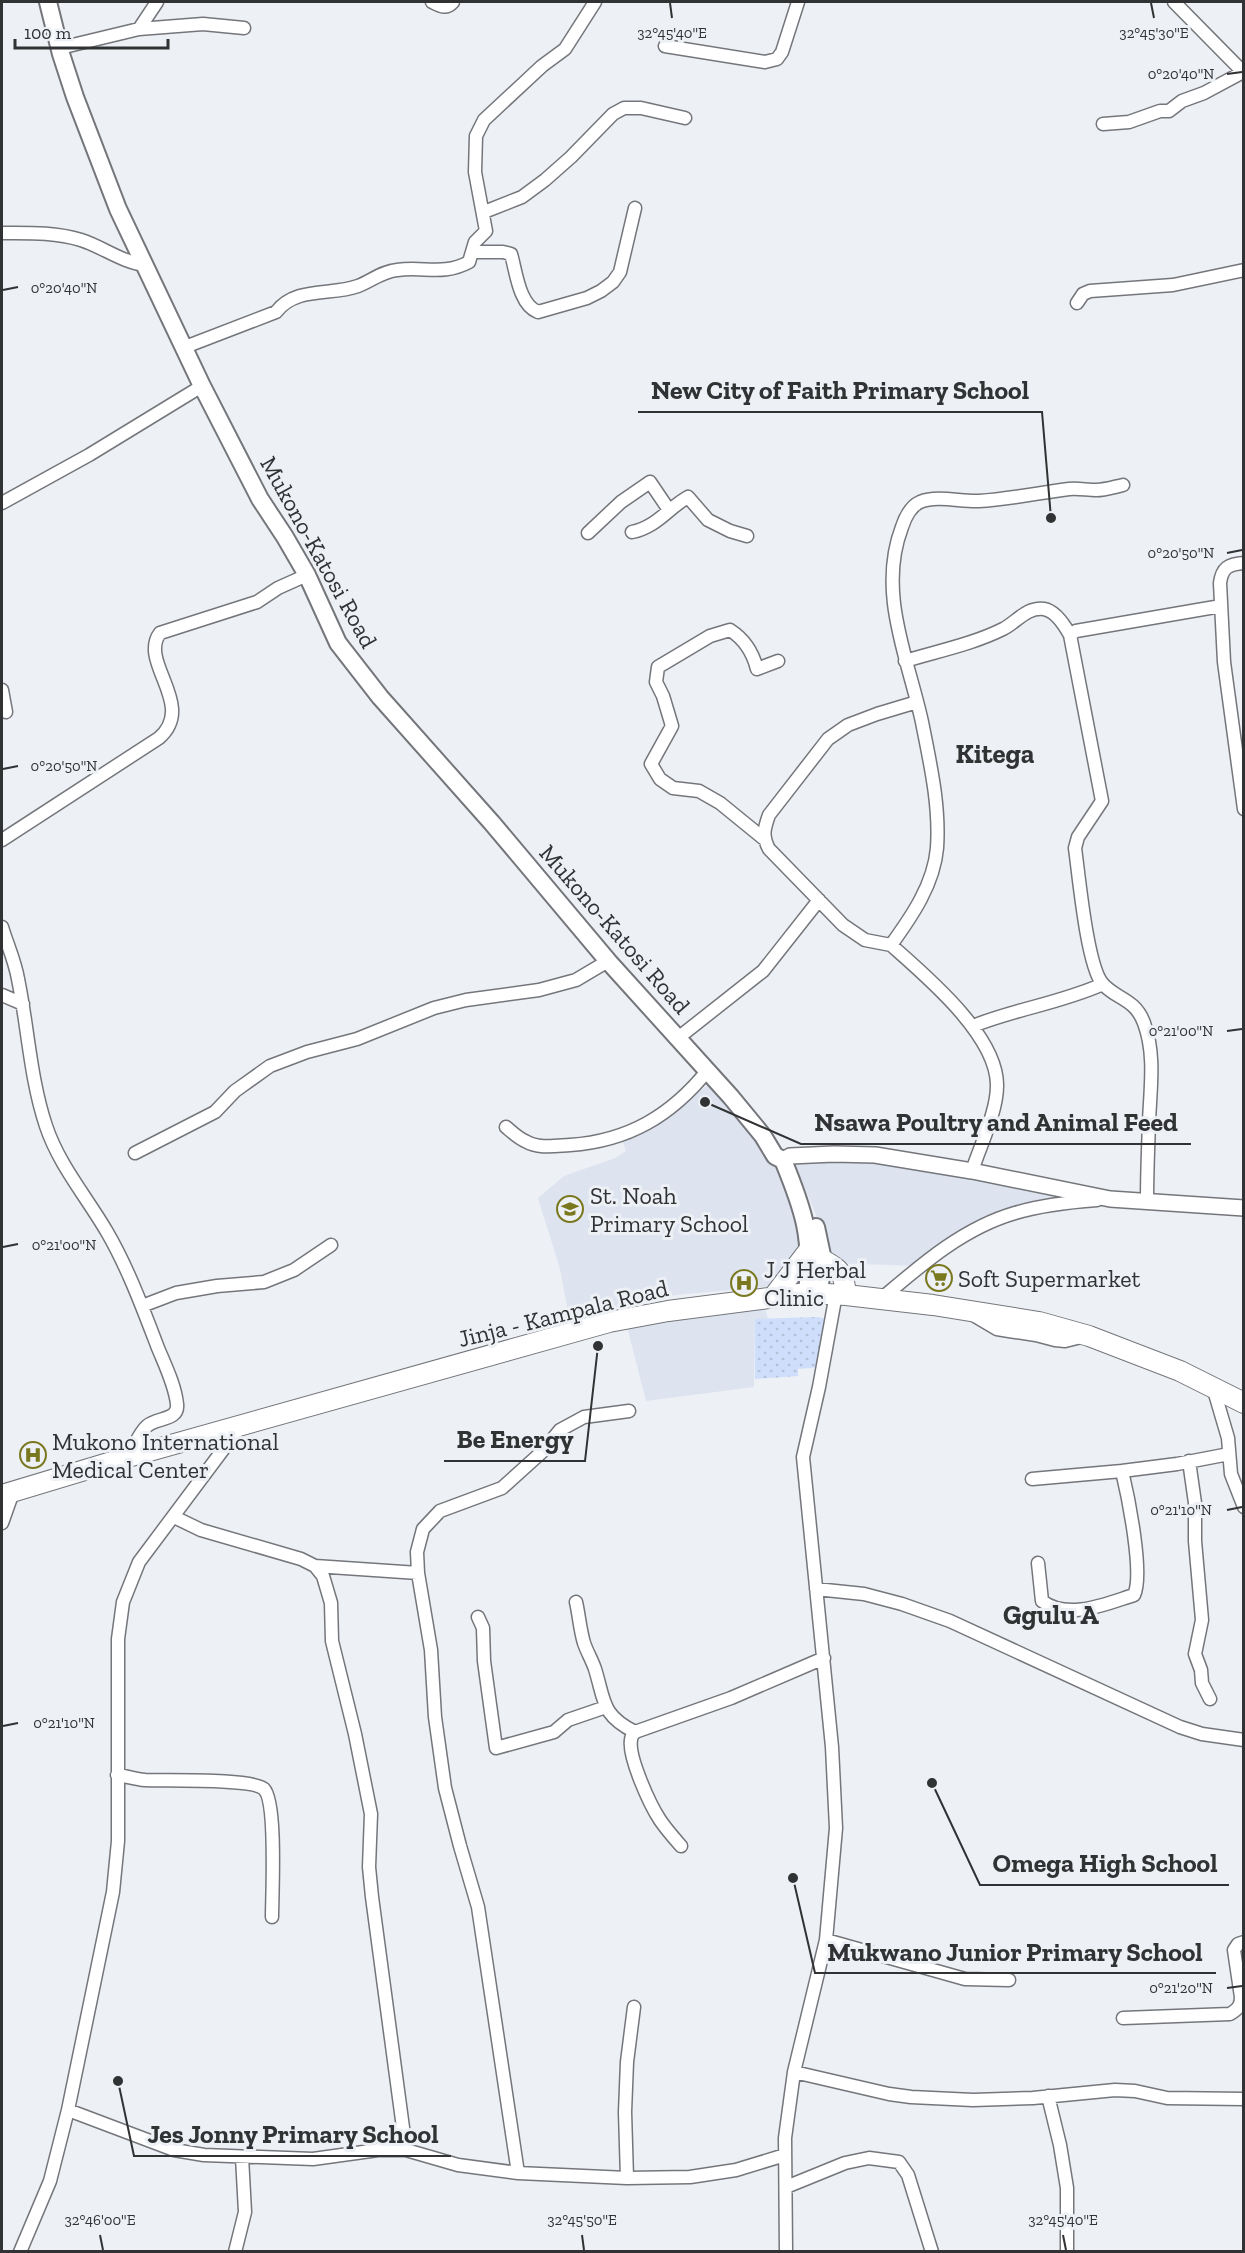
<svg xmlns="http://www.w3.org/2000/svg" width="1245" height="2253" font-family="'Zilla Slab',serif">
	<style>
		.built { fill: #dde4f0 }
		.grass { fill: url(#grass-dots) }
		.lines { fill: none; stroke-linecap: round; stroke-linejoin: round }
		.minor-casing { stroke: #74767b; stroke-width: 15 }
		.tertiary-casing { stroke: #74767b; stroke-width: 18 }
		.secondary-casing { stroke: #74767b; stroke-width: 20 }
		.trunk-casing { stroke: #74767b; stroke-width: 22 }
		.minor { stroke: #fff; stroke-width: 12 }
		.tertiary { stroke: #fff; stroke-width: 15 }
		.secondary { stroke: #fff; stroke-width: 16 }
		.trunk { stroke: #fff; stroke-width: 20 }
		.ticks { fill: none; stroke: #313234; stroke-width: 2 }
		.labels { text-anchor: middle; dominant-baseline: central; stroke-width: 6; stroke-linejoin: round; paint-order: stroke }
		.street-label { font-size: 24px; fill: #313234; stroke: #edf0f5 }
		.poi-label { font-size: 24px; fill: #313234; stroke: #edf0f5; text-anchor: start }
		.quarter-label { font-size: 27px; font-weight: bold; fill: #313234; stroke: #edf0f5 }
		.ticks-label { font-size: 15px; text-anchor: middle; fill: #313234; stroke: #edf0f5; stroke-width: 6; stroke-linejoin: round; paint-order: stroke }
		.leader { fill: none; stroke: #313234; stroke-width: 2 }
		.callout-dot { fill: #313234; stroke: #edf0f5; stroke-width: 2 }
		.callout-label { font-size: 26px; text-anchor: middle; font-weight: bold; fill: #313234; stroke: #edf0f5; stroke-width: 6; stroke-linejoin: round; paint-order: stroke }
	</style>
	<defs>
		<pattern id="grass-dots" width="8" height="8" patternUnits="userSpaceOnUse" patternTransform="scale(1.5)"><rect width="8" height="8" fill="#cfdffb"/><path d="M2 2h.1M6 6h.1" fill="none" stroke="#b2c0d8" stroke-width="1.8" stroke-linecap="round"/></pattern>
	</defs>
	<rect width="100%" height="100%" fill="#edf0f5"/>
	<path class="built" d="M718 1078 757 1127 800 1206 806 1277 786 1285 676 1295 569 1317 560 1269 538 1198 564 1176 615 1158 626 1151 622 1139 646 1128Z
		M791 1156 881 1157 1092 1197 1016 1212 920 1266 830 1263 825 1236Z
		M765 1308 768 1319 755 1320 754 1387 646 1401 626 1323Z"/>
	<path class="grass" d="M818 1317 827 1319 823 1367 798 1369V1376L755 1379V1319Z"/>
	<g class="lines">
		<defs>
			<path id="minor" d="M432 2C440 6 446 10 453 2
				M1174 2 1244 73
				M139 29 157 2
				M665 46 765 62 777 59 782 52 798 2
				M60 48 139 29 203 24 244 28
				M1103 124 1129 122 1160 111H1169L1182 101 1204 93 1243 72
				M484 212 522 197 545 180 571 157 613 114 624 108H641L685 118
				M2 233C28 233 55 232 81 240 103 247 123 263 146 265
				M472 252H503L511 254C516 271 519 305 538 312L587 298 601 291 613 282 620 272 635 208
				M1077 303 1083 294 1090 291 1173 285 1244 270
				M185 347 276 312C296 286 331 296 358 286 371 281 383 271 397 270 424 266 443 276 469 262L475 242 486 231 475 172 476 136 484 120 542 66 565 49 595 2
				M2 503 89 455 202 386
				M632 532C657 527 668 508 688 497L708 520 730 531 747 536
				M588 533 621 502 650 482 669 510
				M1244 563C1228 564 1222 568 1220 583L1224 662 1244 809
				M1070 635 1076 631 1221 606
				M905 661C938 651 973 644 1003 629 1017 622 1026 607 1044 609 1056 611 1065 626 1070 635L1102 801 1078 837 1075 848C1079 877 1087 964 1102 983 1115 999 1135 998 1144 1023 1156 1055 1150 1090 1149 1123 1148 1149 1147 1175 1147 1201
				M2 690 6 712
				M763 838 720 803 699 791 673 788 660 779 651 764 672 726 663 696 656 682 658 667 710 636 730 630C744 639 753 653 757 669L778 661
				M2 840 159 738C197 705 138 662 160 633L257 602 278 588 307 575
				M2 927C7 944 15 961 18 979 28 1027 30 1078 46 1126 59 1165 86 1196 107 1232 128 1268 143 1309 158 1348 165 1365 175 1385 177 1404 179 1421 157 1417 147 1426 139 1433 134 1447 128 1457
				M891 945 865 940 843 925 769 849C762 836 764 829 769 815L828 739 848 725 877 714 917 702
				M2 995 23 1004
				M973 1026C1015 1009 1061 1003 1103 984
				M678 1038 763 971 819 900
				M506 1127C512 1132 518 1138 525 1141 539 1149 554 1146 570 1145 628 1141 671 1116 708 1070
				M135 1153 215 1112 235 1091 270 1066 307 1052 357 1039 434 1008 466 1000 539 990 576 980 608 961
				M972 1171C980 1146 997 1112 997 1086 998 1036 926 976 891 945 912 916 934 884 937 848 940 805 930 763 922 722 908 658 877 592 902 527 905 518 911 506 920 502 938 495 961 502 979 501 1009 499 1039 493 1069 489 1078 488 1087 490 1096 490 1105 490 1114 487 1123 485
				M881 1299C921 1265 963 1228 1015 1213 1042 1205 1069 1202 1097 1200
				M142 1306 176 1293 217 1286 264 1282 294 1270 331 1245
				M975 1316 997 1329 1009 1331 1036 1335 1055 1340 1065 1341 1081 1337
				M1213 1387 1228 1438 1231 1474 1244 1507
				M1189 1461 1195 1503V1541L1202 1620 1195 1654 1201 1670 1202 1683 1210 1699
				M1032 1479 1122 1471
				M174 1517 201 1530 301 1559 315 1566 323 1576 331 1603 332 1641 355 1734 371 1814 369 1867 372 1897 406 2150
				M2 1523 13 1492
				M1038 1563 1042 1601C1068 1621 1108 1603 1134 1595 1144 1574 1128 1496 1122 1471L1177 1464 1229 1454
				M315 1566 418 1573
				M816 1589 864 1594 902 1604 950 1621 1180 1727 1202 1734 1244 1740
				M576 1602C579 1615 580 1630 584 1643 587 1652 592 1660 595 1669 605 1701 601 1715 635 1732
				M478 1617 483 1628 484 1661 496 1748 554 1732 568 1720 606 1707
				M117 1775C126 1776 135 1779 145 1780 165 1781 252 1778 264 1789 277 1802 272 1896 272 1917
				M681 1846C674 1838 666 1829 660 1820 650 1805 628 1757 631 1740 631 1736 633 1735 635 1732L731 1698 824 1658
				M826 1940 965 1979 1009 1980
				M1123 2018 1230 2014C1238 2009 1241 2006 1241 1997L1234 1950 1238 1944 1244 1942
				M794 2072 889 2094 911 2097 973 2100 1033 2098 1115 2090 1135 2091 1167 2098 1244 2099
				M1048 2096 1060 2145 1067 2188V2252
				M68 2110 174 2150 204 2155 313 2159 378 2150H406L458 2165 518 2173 627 2178 690 2177 736 2170 785 2155
				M518 2173 478 1907 460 1846 445 1788 435 1717 431 1650 418 1573 417 1552 423 1529 440 1511 502 1488 543 1451 560 1430 584 1417 629 1411
				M627 2178 625 2112 627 2062 634 2007
				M786 2187 845 2163 869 2158 899 2162 908 2175 932 2252
				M20 2252 50 2181 68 2110 113 1892 118 1841V1639L123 1602 139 1562 240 1427
				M235 2252 245 2212 242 2157
				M786 2252 785 2138 794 2072 826 1940 836 1828 832 1747 803 1457 819 1387 836 1294"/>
			<path id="tertiary" d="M783 1160 790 1156 834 1154 875 1155 972 1171 1110 1199 1244 1208"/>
			<path id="secondary" d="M48 2 61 54 75 97 118 209 202 386 260 499 285 537 307 575 338 643 380 697 492 823 608 961 731 1097 763 1136 775 1156 783 1160C804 1211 813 1238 807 1293
				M816 1227 823 1260 819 1293"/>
			<path id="trunk" d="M823 1260C842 1271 844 1273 846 1295
				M774 1296 809 1250
				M2 1495 128 1457 609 1322 668 1311 807 1293 846 1295 933 1305 1039 1322 1089 1336 1180 1371 1244 1403"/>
		</defs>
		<use href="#minor" class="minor-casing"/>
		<use href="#tertiary" class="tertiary-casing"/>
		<use href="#secondary" class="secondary-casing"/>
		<use href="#trunk" class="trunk-casing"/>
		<use href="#minor" class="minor"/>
		<use href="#tertiary" class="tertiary"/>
		<use href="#secondary" class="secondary"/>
		<use href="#trunk" class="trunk"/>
	</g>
	<path class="ticks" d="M670 3 672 18M1151 3 1154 18M1227 74 1242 72M3 290 18 287M1227 553 1242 550M3 769 18 766M1227 1031 1242 1029M3 1247 18 1244M1227 1510 1242 1507M3 1726 18 1723M1227 1988 1242 1986M100 2235 103 2250M582 2235 584 2250M1063 2235 1066 2250"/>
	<defs>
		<symbol id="school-ring" viewBox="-11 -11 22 22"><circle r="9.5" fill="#edf0f5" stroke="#7a781e" stroke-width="1.5"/><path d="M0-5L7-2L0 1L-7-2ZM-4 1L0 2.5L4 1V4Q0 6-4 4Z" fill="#7a781e"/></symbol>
		<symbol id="supermarket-ring" viewBox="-11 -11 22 22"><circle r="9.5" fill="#edf0f5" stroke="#7a781e" stroke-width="1.5"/><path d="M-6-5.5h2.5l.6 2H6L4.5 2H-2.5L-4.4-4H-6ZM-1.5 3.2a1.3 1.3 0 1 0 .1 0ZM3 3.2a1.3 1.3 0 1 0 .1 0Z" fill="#7a781e"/></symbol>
		<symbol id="hospital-ring" viewBox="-11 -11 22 22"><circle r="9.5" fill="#edf0f5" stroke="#7a781e" stroke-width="1.5"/><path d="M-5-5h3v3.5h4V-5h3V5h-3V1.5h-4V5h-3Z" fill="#7a781e"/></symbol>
	</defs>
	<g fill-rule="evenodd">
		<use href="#school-ring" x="555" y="1194" width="30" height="30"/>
		<use href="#supermarket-ring" x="924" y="1263" width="30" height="30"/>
		<use href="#hospital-ring" x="729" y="1268" width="30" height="30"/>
		<use href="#hospital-ring" x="18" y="1440" width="30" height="30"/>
	</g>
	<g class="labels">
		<g class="street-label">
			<text transform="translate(319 552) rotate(61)">Mukono-Katosi Road</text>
			<text transform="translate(615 929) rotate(49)">Mukono-Katosi Road</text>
			<text transform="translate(563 1313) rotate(-14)">Jinja - Kampala Road</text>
		</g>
		<g class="poi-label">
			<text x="590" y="1195">St. Noah<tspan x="590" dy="28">Primary School</tspan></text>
			<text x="764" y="1269">J J Herbal<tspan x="764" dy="28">Clinic</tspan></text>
			<text x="958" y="1278">Soft Supermarket</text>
			<text x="52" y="1441">Mukono International<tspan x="52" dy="28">Medical Center</tspan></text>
		</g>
		<g class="quarter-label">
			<text x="995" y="754">Kitega</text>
			<text x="1051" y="1615">Ggulu A</text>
		</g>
	</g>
	<g class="ticks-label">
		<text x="672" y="38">32°45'40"E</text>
		<text x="1154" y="38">32°45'30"E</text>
		<text x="1181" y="79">0°20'40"N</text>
		<text x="64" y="293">0°20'40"N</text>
		<text x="1181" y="558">0°20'50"N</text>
		<text x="64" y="771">0°20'50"N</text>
		<text x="1181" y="1036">0°21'00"N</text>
		<text x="64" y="1250">0°21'00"N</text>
		<text x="1181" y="1515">0°21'10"N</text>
		<text x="64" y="1728">0°21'10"N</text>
		<text x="1181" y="1993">0°21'20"N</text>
		<text x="100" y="2225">32°46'00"E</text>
		<text x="582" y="2225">32°45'50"E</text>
		<text x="1063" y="2225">32°45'40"E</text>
	</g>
	<path class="leader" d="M1051 518L1042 412H638M705 1102L801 1144H1191M598 1346L585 1461H444M932 1783L980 1885H1229M793 1878L815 1973H1216M118 2081L134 2156H451"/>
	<g class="callout-dot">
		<circle cx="1051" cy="518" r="6"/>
		<circle cx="705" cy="1102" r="6"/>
		<circle cx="598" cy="1346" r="6"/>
		<circle cx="932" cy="1783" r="6"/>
		<circle cx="793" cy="1878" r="6"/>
		<circle cx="118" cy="2081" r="6"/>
	</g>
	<g class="callout-label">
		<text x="840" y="399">New City of Faith Primary School</text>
		<text x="996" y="1131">Nsawa Poultry and Animal Feed</text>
		<text x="515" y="1448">Be Energy</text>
		<text x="1105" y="1872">Omega High School</text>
		<text x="1015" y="1961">Mukwano Junior Primary School</text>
		<text x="293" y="2143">Jes Jonny Primary School</text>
	</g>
	<rect width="1245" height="2253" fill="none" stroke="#313234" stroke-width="6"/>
	<path d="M15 39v9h153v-9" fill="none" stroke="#313234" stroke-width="3"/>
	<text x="24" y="39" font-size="18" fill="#313234" stroke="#edf0f5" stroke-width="4.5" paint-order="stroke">100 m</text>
</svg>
